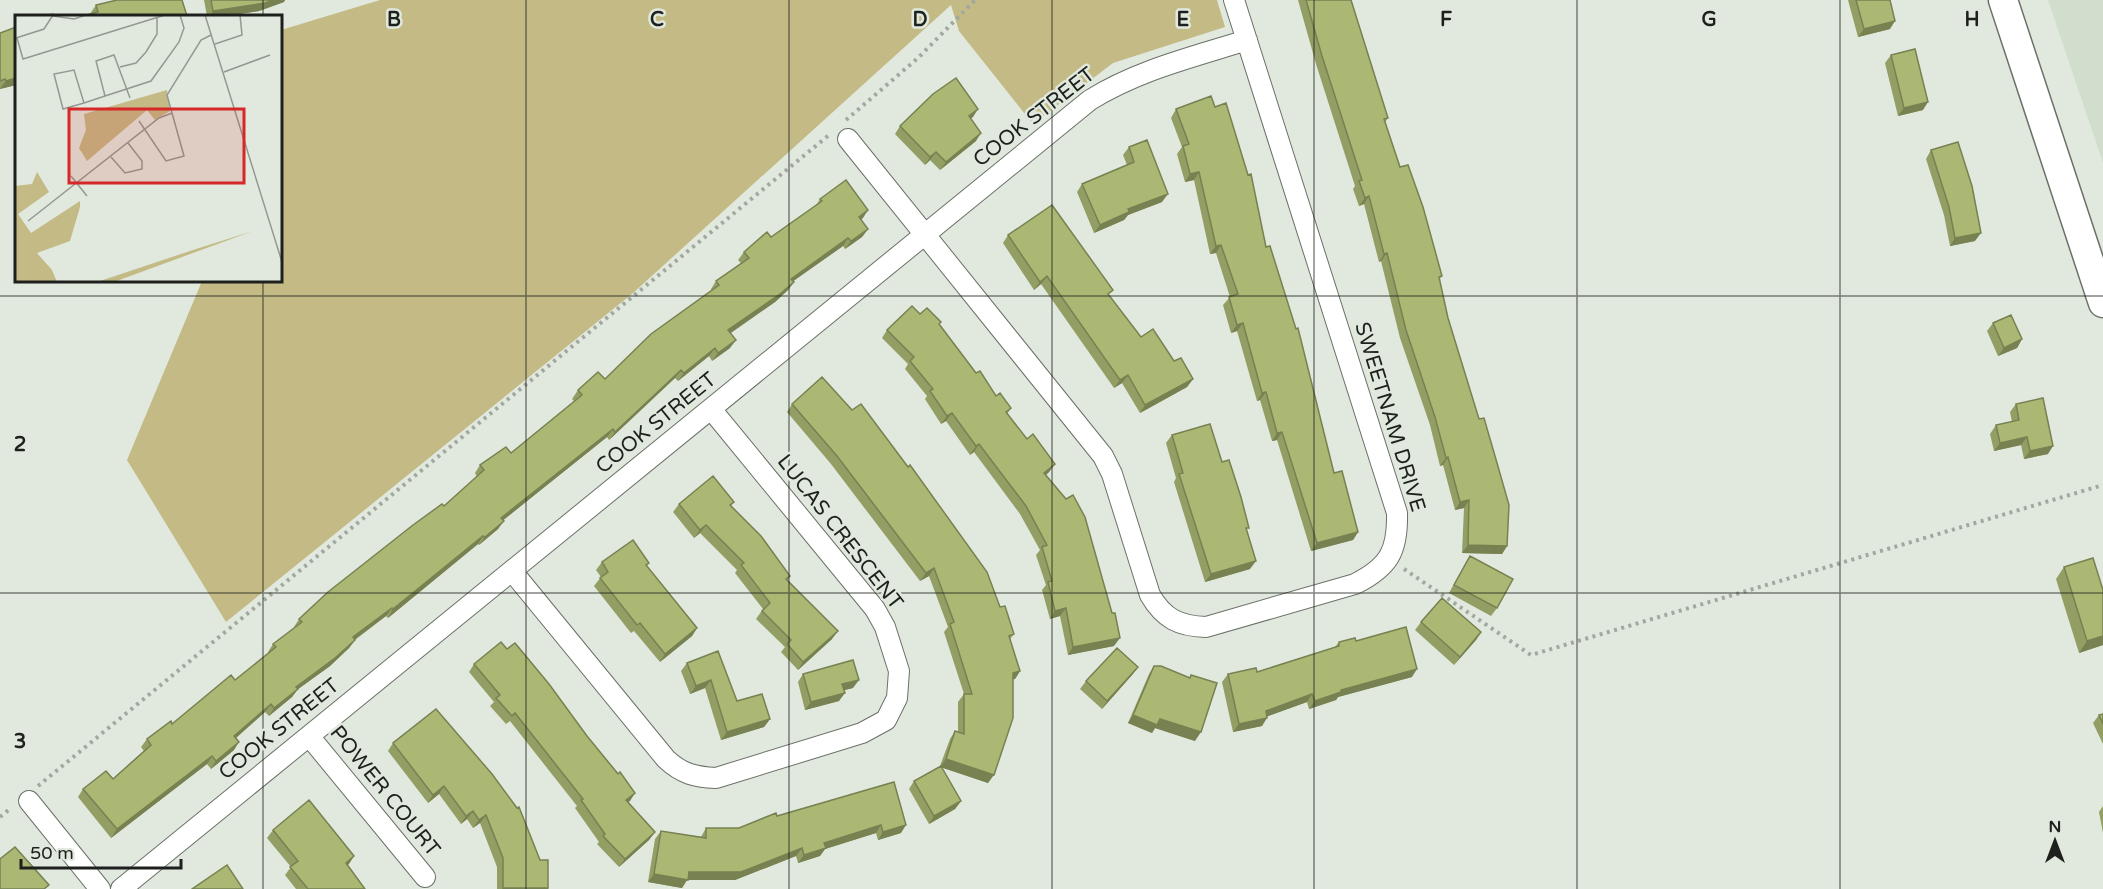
<svg xmlns="http://www.w3.org/2000/svg" width="2103" height="889" font-family="'Varela Round',sans-serif">
	<style>
		.built { fill: #d1decd }
		.green { fill: #c4ba85 }
		.lines { fill: none; stroke-linecap: round; stroke-linejoin: round }
		.minor-casing { stroke: #6a7167; stroke-width: 22 }
		.secondary-casing { stroke: #6a7167; stroke-width: 31 }
		.path { stroke: #a2a89f; stroke-width: 4; stroke-dasharray: 3 4.5; stroke-linecap: butt }
		.minor { stroke: #fff; stroke-width: 20 }
		.secondary { stroke: #fff; stroke-width: 28 }
		.wall { fill: #929e64 }
		.shaded-wall { fill: #778151 }
		.building { fill: #aab874; stroke: #778151; stroke-width: 1.5 }
		.grid { fill: none; stroke: #1d201c; stroke-width: 1.5; stroke-opacity: 0.55 }
		.labels { text-anchor: middle; dominant-baseline: central; stroke-width: 5; stroke-linejoin: round; paint-order: stroke }
		.street-label { font-size: 21px; fill: #1d201c; stroke: #e1e9de }
		.inset-road { fill: none; stroke: #939990; stroke-width: 1.5 }
		.view { fill: #d62828; fill-opacity: 0.15; stroke: #d62828; stroke-width: 3 }
		.inset-edge { fill: none; stroke: #1d201c; stroke-width: 3 }
		.grid-label { font-size: 20px; text-anchor: middle; font-weight: bold; fill: #1d201c; stroke: #e1e9de; stroke-width: 5; stroke-linejoin: round; paint-order: stroke }
	</style>
	<rect width="100%" height="100%" fill="#e1e9de"/>
	<path class="built" d="M2048 0H2103V163Z"/>
	<path class="green" d="M380 0H1217L1225 27 1113 63 1033 124 959 31 951 5 633 293 226 622 127 460 202 281 280 280 281 30Z"/>
	<g class="lines">
		<defs>
			<path id="minor" d="M848 139 1103 456 1112 474 1150 595C1164 619 1179 626 1206 627L1355 584C1389 567 1398 551 1397 513L1234 0
				M512 571 666 759C682 774 695 777 716 778L862 733 886 720 897 698 899 671 885 627 875 609 711 409
				M309 736 425 877
				M29 801 100 889
				M121 889 1090 100C1138 70 1193 57 1247 40"/>
			<path id="secondary" d="M2003 0 2103 303"/>
		</defs>
		<use href="#minor" class="minor-casing"/>
		<use href="#secondary" class="secondary-casing"/>
		<path class="path" d="M846 120 918 58 975 0
			M1404 569 1531 655 2103 485
			M38 786 829 135
			M0 817 11 808"/>
		<use href="#minor" class="minor"/>
		<use href="#secondary" class="secondary"/>
	</g>
	<path class="wall" d="M204 0H285L284 2 259 11 226 16H207Z
		M1298 0H1351L1388 118 1385 122 1400 167 1442 276 1439 280 1448 318 1507 546 1502 554 1462 553 1464 508 1455 510 1443 465 1440 466 1430 425 1400 338 1381 261 1379 262 1364 204 1359 206 1353 189 1355 186 1316 64Z
		M1848 0H1890V29L1858 37Z
		M96 5 187 16 90 14Z
		M0 33 16 85 0 89Z
		M1891 55 1923 110 1898 116 1885 63Z
		M1176 109 1266 247 1334 473 1358 532 1353 540 1311 551 1277 440 1272 441 1260 400 1257 401 1237 331 1231 333 1223 305 1230 297 1216 253 1210 254 1194 180 1185 182 1177 154 1182 147 1171 118Z
		M973 117 971 118 976 141 940 170 930 160 925 165 895 134 900 126Z
		M1129 147 1162 202 1128 215 1124 220 1094 233 1077 192 1082 184 1127 165 1123 155Z
		M1931 150 1975 241 1950 246 1944 215 1926 159Z
		M820 199 863 218 861 219 868 229 862 237 845 249 843 246 793 281 794 282 788 290 775 302 731 333 730 348 712 361 709 356 678 381 675 378 609 440 607 437 503 520 498 529 479 545 478 544 388 618 386 616 355 640 349 648 330 666 298 689 292 697 269 716 265 712 236 738 234 750 211 769 207 764 111 838 78 797 83 789 113 779 144 751 141 747 147 739 172 724 235 680 269 653 268 652 273 644 295 628 294 627 299 619 444 506 477 477 475 473 480 465 511 453 574 401 572 399 578 390 605 379 712 291 711 289 716 281 741 263 738 260 744 252 771 237 815 207Z
		M1008 235 1109 295 1141 337 1174 361 1193 379 1187 387 1140 413 1122 383 1114 388 1041 284 1034 290 1003 243Z
		M920 314 939 324 976 373 996 396 1011 408 1007 414 1027 439 1055 464 1049 472 1046 475 1114 646 1068 655 1060 616 1050 619 1042 590 1046 585 1036 555 1040 550 1020 514 974 452 970 455 946 421 941 424 925 399 927 396 905 369 908 364 882 338 887 330Z
		M1993 323 2022 339 2017 348 1998 356 1987 331Z
		M792 404 1000 607 1014 634 1010 639 1020 671 1015 679H1013L988 783 941 767 961 801 955 809 929 824 909 789 914 781 940 766 950 739 955 731 958 732V702L964 694 944 632 948 627 929 576 920 581 831 464 787 412Z
		M2016 404 2048 454 2024 459 2021 445 1994 451 1990 434 1996 425 2012 422 2010 412Z
		M1172 435 1222 462 1247 531 1250 569 1205 582 1174 482 1176 478 1166 443Z
		M734 502 731 506 790 576 788 580 832 639 798 670 781 652 785 647 756 619 763 609 735 573 737 570 700 533 694 538 673 512 679 504Z
		M1470 556 1497 608 1491 616 1449 593 1465 564Z
		M602 562 649 563 647 566 697 628 692 636 660 662 634 631 631 633 594 586 601 577 596 570Z
		M2064 567 2103 645 2079 653 2056 579Z
		M1421 622 1481 632 1476 640 1454 665 1415 630Z
		M1356 641 1412 677 1338 697 1336 700 1309 709 1307 702 1267 716 1262 726 1233 732 1222 682 1228 674 1257 672 1335 647 1339 642Z
		M718 651 737 701 770 719 764 727 721 740 705 688 690 694 681 671 687 663Z
		M474 664 587 736 635 793 628 802 655 832 649 840 619 867 597 844 599 842 575 808 577 806 510 721 506 724 490 706 494 702 469 672Z
		M1154 666 1189 678 1191 675 1195 741 1155 728 1152 733 1128 723 1149 674Z
		M1138 667 1132 675 1102 709 1080 689 1086 681Z
		M803 674 853 688 844 690 839 701 805 710 798 682Z
		M436 709 548 888V889H497V867L480 823 473 828 467 819 461 824 439 794 428 803 388 751 393 743Z
		M2103 714V744L2093 723 2099 715Z
		M894 782 901 833 878 840 876 833 825 849 820 856 798 863 796 856 735 880H687L682 888 648 882 655 839 661 831 701 837 706 828H739L777 816Z
		M2103 806V833L2099 812Z
		M273 830 354 856 347 865 365 889H296L285 875 291 867 267 838Z"/>
	<path class="shaded-wall" d="M274 0H285L284 2 259 11 226 16H210L213 11Z
		M1895 21 1890 29 1858 37 1864 29Z
		M16 78V85L0 89 6 81Z
		M1928 102 1923 110 1898 116 1904 108Z
		M978 109 973 117 963 124 969 116Z
		M981 133 976 141 940 170 946 162Z
		M936 152 930 160 925 165 930 157Z
		M1199 172 1194 180 1185 182 1190 174Z
		M1168 194 1162 202 1128 215 1124 220 1094 233 1100 225 1128 209Z
		M1369 196 1364 204 1359 206 1365 198Z
		M868 210 863 218 854 225 859 217Z
		M868 229 862 237 845 249 851 241Z
		M1981 233 1975 241 1950 246 1955 238Z
		M848 238 843 246 785 287 791 279Z
		M1221 245 1216 253 1210 254 1216 246Z
		M1387 253 1381 261 1379 262 1384 254Z
		M1047 276 1041 284 1034 290 1040 282Z
		M794 282 788 290 775 302 723 338 728 330Z
		M1243 323 1237 331 1231 333 1237 325Z
		M2022 339 2017 348 1998 356 2004 348Z
		M736 340 730 348 712 361 718 353Z
		M715 348 709 356 678 381 684 373Z
		M681 370 675 378 609 440 615 432Z
		M1128 375 1122 383 1114 388 1120 380Z
		M1193 379 1187 387 1140 413 1145 405Z
		M1266 392 1260 400 1257 401 1262 393Z
		M952 413 946 421 941 424 947 416Z
		M613 429 607 437 496 526 501 518Z
		M1282 432 1277 440 1272 441 1277 433Z
		M2027 437 2021 445 1994 451 2000 443Z
		M979 444 974 452 970 455 976 446Z
		M2053 446 2048 454 2024 459 2030 451Z
		M1448 457 1443 465 1440 466 1446 458Z
		M1055 464 1049 472 1039 481 1044 473Z
		M1469 500 1464 508 1455 510 1460 502Z
		M504 521 498 529 479 545 485 537Z
		M706 525 700 533 694 538 700 530Z
		M1358 532 1353 540 1311 551 1317 543Z
		M483 536 478 544 388 618 393 609Z
		M1468 545 1507 546 1502 554 1462 553Z
		M1256 561 1250 569 1205 582 1211 574Z
		M934 568 929 576 920 581 926 573Z
		M392 608 386 616 347 645 353 637Z
		M1066 608 1060 616 1050 619 1055 611Z
		M697 628 692 636 660 662 665 654Z
		M838 631 832 639 798 670 803 662Z
		M1481 632 1476 640 1454 665 1460 657Z
		M2103 636V645L2079 653 2087 641Z
		M1120 638 1114 646 1068 655 1073 647Z
		M355 640 349 648 330 666 290 695 296 687Z
		M1138 667 1132 675 1102 709 1107 701Z
		M1417 669 1412 677 1338 697 1336 700 1309 709 1315 701 1341 690Z
		M1020 671 1015 679 1007 681 1013 673Z
		M711 680 705 688 690 694 696 686Z
		M859 680 853 688 837 692 842 684Z
		M298 689 292 697 269 716 274 708Z
		M845 693 839 701 805 710 811 702Z
		M1312 694 1307 702 1260 719 1266 711Z
		M271 704 265 712 229 744 234 736Z
		M1133 715 1160 719 1201 732 1195 741 1155 728 1152 733 1128 723Z
		M1267 718 1262 726 1233 732 1239 724Z
		M770 719 764 727 721 740 727 732Z
		M239 742 234 750 211 769 216 761Z
		M212 756 207 764 111 838 117 829Z
		M946 759 994 775 988 783 940 767Z
		M444 786 439 794 428 803 433 795Z
		M635 793 630 801 620 808 626 800Z
		M961 801 955 809 929 824 934 816Z
		M473 811 467 819 461 824 466 816Z
		M486 815 480 823 473 828 479 820Z
		M881 825 876 833 825 849 820 856 798 863 804 855 824 843Z
		M906 825 901 833 878 840 883 832Z
		M655 832 649 840 619 867 625 859Z
		M802 848 796 856 735 880H687L682 888 648 882 654 874 689 872Z
		M354 856 349 864 340 871 346 863Z
		M503 888H548V889H502Z"/>
	<path class="building" d="M117 0H182L187 16H83L98 12 96 5Z
		M211 0H274L265 3 213 11Z
		M1306 0H1351L1388 118 1384 119 1400 167 1408 165 1423 207 1442 276 1439 277 1448 318 1479 419 1484 418 1495 456 1509 505 1507 546 1468 545 1469 500 1460 502 1448 457 1446 458 1435 417 1406 330 1387 253 1384 254 1369 196 1365 198 1359 181 1362 180 1322 56Z
		M1856 0H1890L1895 21 1864 29Z
		M53 14 54 16H45Z
		M16 27V78L6 81 5 79 0 81V33Z
		M1915 49 1928 102 1904 108 1891 55Z
		M956 78 978 109 969 116 981 133 946 162 936 152 930 157 900 126 933 94Z
		M1211 96 1215 107 1226 103 1248 175 1251 174 1266 247 1270 246 1296 329 1298 328 1334 473 1342 471 1358 532 1317 543 1282 432 1277 433 1266 392 1262 393 1243 323 1237 325 1229 297 1238 294 1221 245 1216 246 1199 172 1190 174 1183 146 1189 144 1176 109Z
		M1147 140 1168 194 1128 209 1129 212 1100 225 1082 184 1134 162 1129 147Z
		M1958 142 1972 186 1981 233 1955 238 1949 207 1931 150Z
		M846 180 868 210 859 217 868 229 851 241 848 238 791 279 794 282 780 294 728 330 736 340 718 353 715 348 684 373 681 370 615 432 613 429 501 518 504 521 485 537 483 536 393 609 392 608 353 637 355 640 335 658 296 687 298 689 274 708 271 704 234 736 239 742 216 761 212 756 117 829 83 789 106 771 113 779 151 745 147 739 171 721 172 724 231 675 235 680 276 647 273 644 302 622 299 619 328 592 413 525 442 504 444 506 484 470 480 465 506 447 511 453 582 395 578 390 598 372 605 379 651 334 719 285 716 281 749 258 744 252 767 232 771 237 822 201 820 199Z
		M1052 205 1113 290 1108 294 1141 337 1153 329 1174 361 1181 358 1193 379 1145 405 1128 375 1120 380 1047 276 1040 282 1008 235Z
		M912 306 920 314 927 308 941 322 939 324 976 373 980 371 996 396 1000 393 1011 408 1006 412 1027 439 1033 434 1055 464 1044 473 1066 499 1073 495 1085 517 1112 613H1115L1120 638 1073 647 1066 608 1055 611 1048 582 1052 581 1042 547 1047 545 1026 506 979 444 976 446 952 413 947 416 930 391 933 389 910 361 914 357 887 330Z
		M2011 315 2022 339 2004 348 1993 323Z
		M822 377 852 410 861 404 908 467 910 465 987 572 1000 607 1005 606 1014 634 1009 636 1020 671 1013 673V718L994 775 946 759 955 731 964 734V694H972L950 624 954 622 934 568 926 573 837 456 792 404Z
		M2043 398 2053 446 2030 451 2027 437 2000 443 1996 425 2019 420 2016 404Z
		M1210 424 1222 462 1229 460 1241 497 1249 528H1246L1256 561 1211 574 1179 474 1183 473 1172 435Z
		M713 476 734 502 730 505 761 536 790 576 786 579 838 631 803 662 787 644 791 640 762 611 770 603 741 565 744 563 706 525 700 530 679 504Z
		M633 540 649 563 646 565 697 628 665 654 640 623 637 625 600 578 608 572 602 562Z
		M1470 556 1513 579 1497 608 1454 585Z
		M2093 558 2103 590V636L2087 641 2064 567Z
		M1442 598 1481 632 1460 657 1421 622Z
		M1406 627 1417 669 1341 690V692L1315 701 1312 694 1266 711 1267 718 1239 724 1228 674 1256 668 1257 672 1339 646V642L1355 638 1356 641Z
		M501 642 507 649 515 643 549 684 587 736 618 774 620 772 635 793 626 800 655 832 625 859 603 836 605 834 581 800 583 799 515 713 512 716 496 698 500 695 474 664Z
		M1117 648 1138 667 1107 701 1086 681Z
		M718 651 737 701 762 694 770 719 727 732 711 680 696 686 687 663Z
		M853 660 859 680 842 684 845 693 811 702 803 674Z
		M1154 666H1161L1190 678 1191 675 1217 683 1201 732 1160 719 1157 725 1133 715Z
		M436 709 492 774 517 808 519 807 540 860H548V888H503V858L486 815 479 820 473 811 466 816 444 786 433 795 393 743Z
		M2103 714V724L2099 715Z
		M941 766 961 801 934 816 914 781Z
		M894 782 906 825 883 832 881 825 824 843 826 848 804 855 802 848 741 872H689L688 880 654 874 661 831 706 838V828H739L776 813 777 816Z
		M309 800 354 856 346 863 365 889H308L290 867 298 861 273 830Z
		M15 847 49 885 44 889H0V859Z
		M227 865 243 889H192Z"/>
	<path class="grid" d="M263 0V16M526 0V889M789 0V889M1052 0V889M1314 0V889M1577 0V889M1840 0V889M263 280V889M0 296H2103M0 593H2103"/>
	<g class="labels">
		<g class="street-label">
			<text transform="translate(1034 117) rotate(-38)">COOK STREET</text>
			<text transform="translate(1390 417) rotate(73)">SWEETNAM DRIVE</text>
			<text transform="translate(656 423) rotate(-39)">COOK STREET</text>
			<text transform="translate(840 532) rotate(52)">LUCAS CRESCENT</text>
			<text transform="translate(279 729) rotate(-39)">COOK STREET</text>
			<text transform="translate(385 791) rotate(51)">POWER COURT</text>
		</g>
	</g>
	<g transform="translate(15 15)">
		<rect width="267" height="267" fill="#e1e9de"/>
		<path d="M152 75 155 96 140 105 132 95 72 146 64 133 71 115 69 99ZM22 157 34 177 3 199 16 218 65 186V192L55 226 22 238 37 255 42 267H0V171L17 169ZM238 216 99 267H82L181 234Z" fill="#c4ba85"/>
		<path class="inset-road" d="M190 0 267 247M38 1 59 4 71 0M1 23 29 14 38 0M2 23 8 44 150 0M200 29 227 20 225 0M105 52 121 48 131 37 142 19V3M209 57 255 40M90 81 81 46 99 40 115 83M69 88 59 55 39 59 48 94 69 88 90 81 136 66 164 27 169 13 165 0M124 106 151 146 169 141 152 80 186 25 196 20M96 142 110 158 127 154V146L113 128M56 161 72 181M13 206 144 103 157 98"/>
		<path class="view" d="M54 94H229V168H54Z"/>
		<rect width="267" height="267" class="inset-edge"/>
	</g>
	<g class="grid-label">
		<text x="394" y="26">B</text>
		<text x="657" y="26">C</text>
		<text x="920" y="26">D</text>
		<text x="1183" y="26">E</text>
		<text x="1446" y="26">F</text>
		<text x="1709" y="26">G</text>
		<text x="1972" y="26">H</text>
		<text x="20" y="451">2</text>
		<text x="20" y="748">3</text>
	</g>
	<g transform="translate(2055 841)" stroke="#e1e9de" stroke-width="4.5" paint-order="stroke">
	<path d="M0-4.5L10 22L0 15L-10 22Z" fill="#1d201c"/>
	<text y="-9" font-size="16" font-weight="bold" text-anchor="middle" fill="#1d201c">N</text>
	</g>
	<path d="M21 859v9h160v-9" fill="none" stroke="#1d201c" stroke-width="3"/>
	<text x="30" y="859" font-size="18" fill="#1d201c" stroke="#e1e9de" stroke-width="4.5" paint-order="stroke">50 m</text>
</svg>
